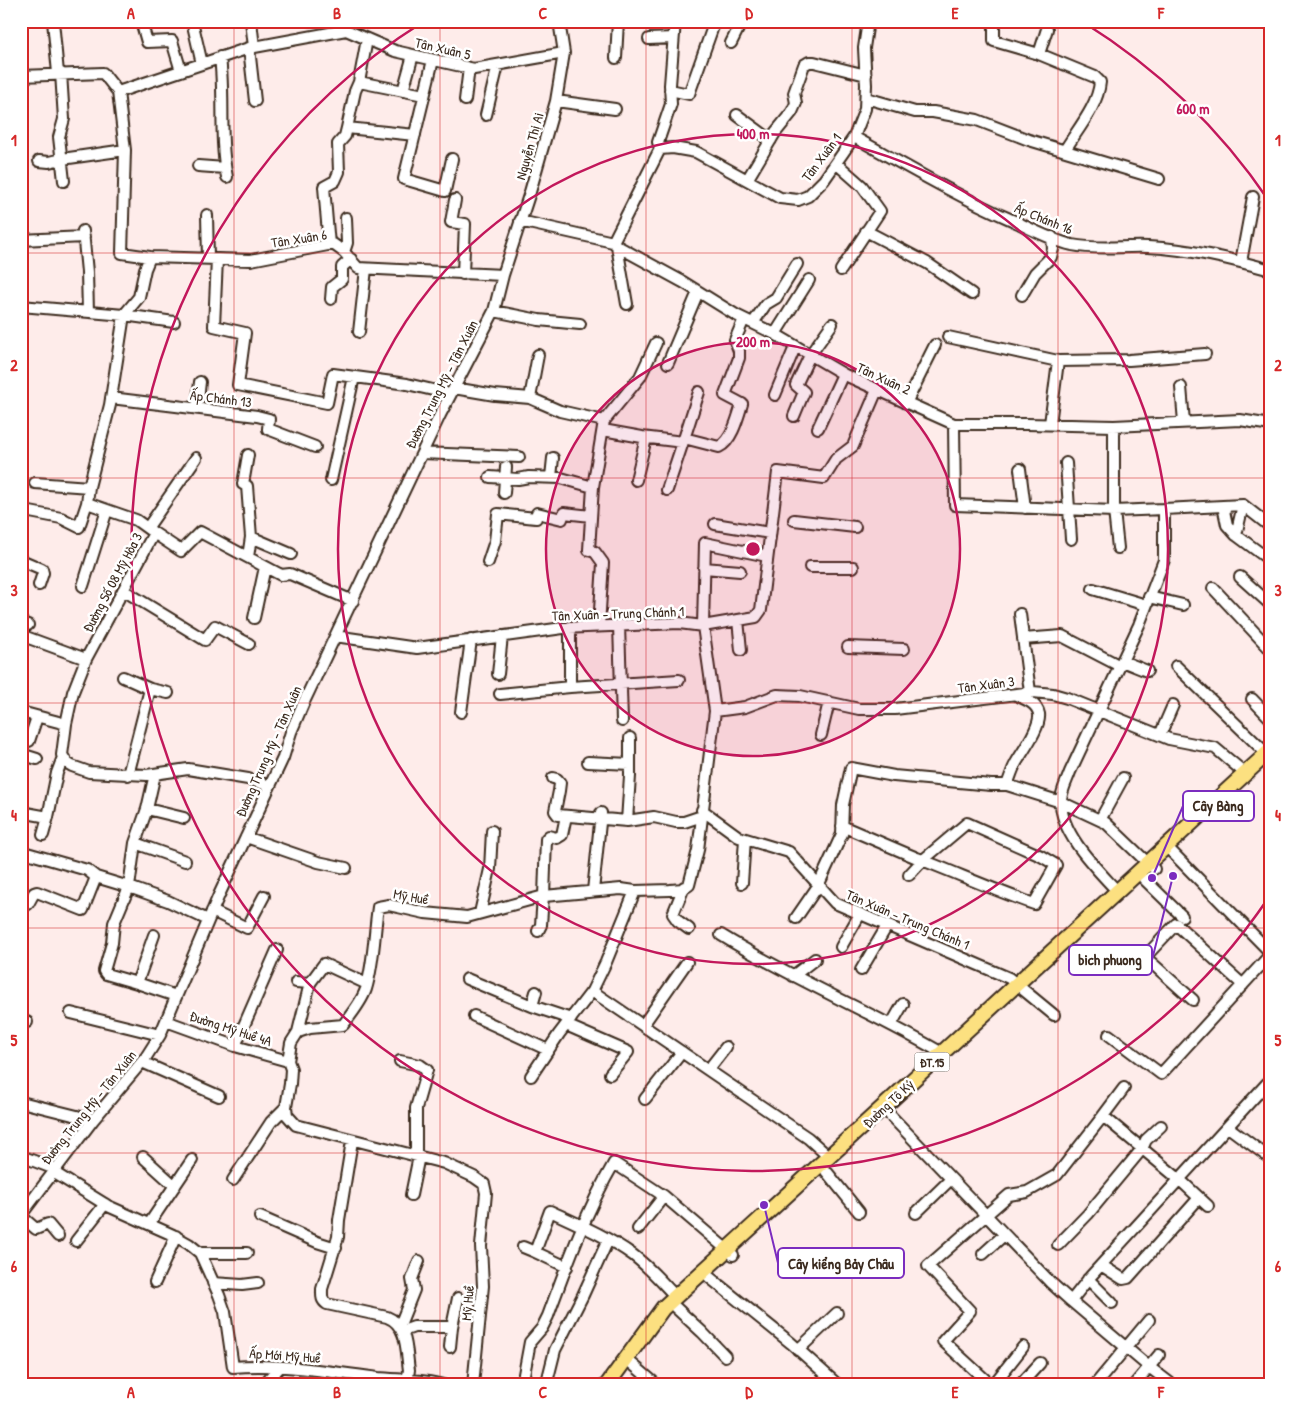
<svg xmlns="http://www.w3.org/2000/svg" width="1292" height="1406" font-family="'Patrick Hand',sans-serif">
	<style>
		.lines { fill: none; stroke-linecap: round; stroke-linejoin: round }
		.minor-casing { stroke: #3b2a1e; stroke-width: 14 }
		.major-casing { stroke: #3b2a1e; stroke-width: 18 }
		.minor { stroke: #fff; stroke-width: 10 }
		.major { stroke: #fce080; stroke-width: 14 }
		.grid { fill: none; stroke: #d62828; stroke-width: 1; stroke-opacity: 0.55 }
		.ring { fill: none; stroke: #c2185b; stroke-width: 2.5 }
		.labels { text-anchor: middle; dominant-baseline: central; stroke-width: 5; stroke-linejoin: round; paint-order: stroke }
		.shield { fill: #fff; stroke: #766a62; stroke-width: 1 }
		.shield-label { font-size: 12px; font-weight: bold; fill: #3b2a1e }
		.street-label { font-size: 14px; fill: #3b2a1e; stroke: #fff }
		.centre { fill: #c2185b; stroke: #fff; stroke-width: 2.5 }
		.ring-label { font-size: 15px; text-anchor: middle; font-weight: bold; fill: #c2185b; stroke: #fff; stroke-width: 5; stroke-linejoin: round; paint-order: stroke }
		.leader { fill: none; stroke: #7b2cbf; stroke-width: 2 }
		.callout-dot { fill: #7b2cbf; stroke: #fff; stroke-width: 2 }
		.callout { fill: #fff; stroke: #7b2cbf; stroke-width: 2 }
		.callout-label { font-size: 15px; text-anchor: middle; font-weight: bold; fill: #3b2a1e }
		.neatline { fill: none; stroke: #d62828; stroke-width: 2 }
		.grid-label { font-size: 16px; text-anchor: middle; font-weight: bold; fill: #d62828 }
	</style>
	<rect width="100%" height="100%" fill="#feecea"/>
	<filter id="ink" filterUnits="userSpaceOnUse"><feTurbulence type="fractalNoise" baseFrequency=".02" numOctaves="2"/><feDisplacementMap in="SourceGraphic" scale="10" xChannelSelector="R" yChannelSelector="G"/><feConvolveMatrix kernelMatrix="1 2 1 2 8 2 1 2 1" color-interpolation-filters="sRGB"/></filter>
	<g filter="url(#ink)">
		<g class="lines">
			<defs>
				<path id="minor" d="M53 21 58 73
					M141 21 147 42 172 41 181 71
					M192 21 202 64
					M251 21 254 47
					M994 21V41L1039 54 1047 29
					M649 39 673 38
					M731 43 742 21
					M249 48 255 101
					M1039 54 1095 77 1100 82C1098 106 1077 130 1065 150
					M220 57C225 97 219 137 227 177
					M616 58 618 21
					M433 60 404 179 445 191 452 159
					M61 73 64 119 59 137 64 181
					M21 76 103 73 118 92 125 150 122 253 150 257
					M359 82 367 39
					M670 90 689 94 715 21
					M403 91 413 55
					M118 92 249 48 346 30 395 51 474 69 564 53
					M866 98 915 112H933L977 120 1029 140 1159 179
					M465 100 469 68
					M556 101 615 109
					M486 115 498 65
					M737 115 771 140
					M415 135 347 128 355 91 359 82 424 95
					M854 137C906 166 957 196 1012 220 1031 229 1051 240 1072 245 1097 250 1122 246 1148 247 1190 249 1231 259 1271 270
					M660 149 658 142 671 104 670 85 675 21
					M39 161 49 162 62 159 125 150
					M836 163 862 186 880 211 841 270
					M198 166 225 168
					M747 180 775 133 792 112 796 103 794 93 804 65 809 62H814L866 75
					M455 200 451 222 465 224 463 274
					M207 215 208 258
					M520 221 613 242 617 246 683 282 736 315 775 334 845 375 954 424H1027L1114 426 1240 420 1271 425
					M83 231 87 272 88 312
					M866 231 927 263 972 294
					M21 240 84 237
					M613 242 660 149 673 148 696 152 780 198 798 200 808 196 824 180 854 137 865 109 866 85 864 48 868 21
					M329 245 324 187 335 181 339 172 338 144 345 136 347 128
					M617 246 627 304
					M344 252 347 243 346 218
					M217 259 214 326 245 333 238 385 327 403 333 374 407 384 450 394
					M1241 262 1253 197
					M1022 295 1035 273 1051 257 1053 249 1052 237
					M331 299 332 287 342 279V267L351 259
					M21 306 124 315 139 297 145 269 150 257 251 260 333 244 344 252 358 268 503 275
					M494 311 539 320 580 324
					M753 323 766 304 776 298 797 264
					M359 332 366 269
					M775 334 809 280
					M948 337 1058 361 1050 424
					M1058 361 1129 360 1205 354
					M668 363 698 292
					M1181 387 1184 422
					M454 388 495 395 530 398 560 411 604 421 640 377 656 343
					M775 395 795 347
					M111 398 257 416 269 419 268 429 315 447
					M530 398 538 355
					M906 403 935 345
					M197 408 200 382
					M794 416 804 392 796 385 810 355 832 324
					M954 424 955 505 1114 511 1164 509
					M1114 426V511L1118 548
					M818 428 843 374
					M603 430 642 437 683 442 699 392
					M684 438 719 447C732 441 738 417 742 404L725 395 739 358V351L735 340 744 319
					M422 453 519 457
					M1066 463 1071 539
					M1020 469 1025 508
					M490 477 518 479 529 477 561 478 593 487
					M551 477 553 458
					M331 480 354 377
					M636 480 646 438
					M35 483 89 487
					M667 490 683 442
					M504 493 506 467
					M1223 506 1243 505
					M30 512 61 518 79 527 87 503
					M794 520 855 527
					M715 524 770 533
					M148 527 196 458
					M154 533 181 551 200 532 281 575 290 574 353 601
					M1236 535 1243 505 1271 527
					M251 537 291 554
					M248 557 251 537 247 486 243 484 248 455
					M21 560 42 569 43 573 39 585
					M488 562 495 541 498 514 536 518 537 513 562 519 564 513 591 516
					M810 567H853
					M704 568 740 571
					M1240 577 1271 605
					M83 586 107 510
					M1213 588 1271 650
					M1093 589 1146 605
					M123 590 205 640 215 626 249 644
					M1149 597 1183 605
					M1020 614 1030 692
					M254 618 265 567
					M738 620 741 650
					M21 623 28 625
					M619 625 622 721
					M599 626 603 563 595 552 589 550 593 487 604 421
					M570 627V687L679 680
					M335 636 417 648 563 628 679 623 703 626 756 617 761 610 778 472 824 478 836 459 853 446 877 390
					M26 637 86 659
					M1023 639 1062 636 1120 666
					M848 647 904 649
					M1122 661 1147 671
					M1176 666 1267 754
					M498 674 502 636
					M123 677 150 689 128 775
					M150 689 168 693
					M500 694 570 687
					M1016 695C1025 699 1037 703 1039 714 1041 727 1022 752 1016 763 1012 770 1010 778 1007 785L1061 802 1106 823 1154 869
					M1252 699 1271 719
					M715 711 745 707 777 695 800 696 859 709H895L1033 692 1053 694 1067 698 1169 739 1215 748 1246 774
					M21 712 66 724 62 755 67 763 72 766 89 772 147 775 188 769 248 779 270 786
					M461 712 471 640
					M66 724 73 692 86 659 154 533 136 520 87 503 89 487 110 405 124 315 174 322
					M821 735 829 702
					M1160 735 1173 705
					M21 738 29 741 37 717
					M630 738V776L627 821 654 817 676 822H684L702 816
					M21 754 37 759
					M588 762 630 764
					M155 774 147 809 135 843 129 887 168 901 208 920
					M553 778 557 779 560 783 559 791 555 811 558 815 627 821
					M147 809 184 818
					M702 810 739 837 789 852 835 903 1009 978 1054 1015
					M21 812 48 817 57 773 63 757
					M1100 820 1123 778
					M842 826 917 858C956 873 994 890 1034 904L1056 865 1041 856 967 823 923 860 909 875
					M43 835 48 817
					M246 837 318 862 346 868
					M135 843 185 861
					M1166 846 1271 953
					M27 853 87 870 96 877
					M1144 879 1182 916
					M742 883 745 839
					M684 887 673 914 678 921 689 929
					M593 891 601 813
					M1117 891C1097 869 1060 834 1061 801 1061 791 1067 781 1070 772L1139 625 1164 560V509L1223 506 1227 525 1236 535 1271 561
					M544 896 546 839 549 836 557 838 562 835 566 816
					M21 907 28 904 34 893 37 892 83 910 96 877 129 887 114 923 112 943 104 971 106 974 137 983 154 935
					M212 911 247 928 264 896
					M480 913 490 869 492 831
					M796 918 818 886 842 834 843 805 851 768 894 776 991 785H1007
					M538 931 541 925 543 896
					M721 935C792 979 870 1011 942 1053
					M841 947 860 914
					M861 970 887 926
					M793 976 815 959
					M467 979 532 1006
					M296 982 310 983 324 964 367 984
					M137 983 176 996
					M592 991 808 1138 829 1157
					M536 992 532 1006 571 1019
					M1193 1000 1145 957 1176 924 1243 985
					M71 1013 160 1035
					M474 1016 548 1050
					M166 1021 235 1046 288 1061
					M21 1022H27
					M566 1025 628 1052 610 1074
					M643 1025 687 962
					M891 1025 903 1004
					M298 1032 310 983
					M1109 1035 1161 1074 1271 954
					M235 1046 277 950
					M400 1061 420 1065 427 1070 416 1108V1155
					M142 1062 219 1096
					M708 1070 726 1047
					M531 1076 559 1034 592 991 606 962 635 891
					M645 1099 682 1052
					M21 1102 93 1120
					M889 1114 1051 1283 1071 1301
					M1103 1116 1124 1088
					M1228 1127 1271 1159
					M352 1141 339 1220 338 1237 322 1289C322 1296 321 1300 327 1304L387 1317C408 1325 406 1351 409 1370L408 1376 403 1380
					M21 1156 55 1169
					M143 1157 175 1186
					M826 1171 859 1212
					M53 1172 108 1206 173 1235 189 1244 200 1253 219 1295 225 1312 233 1367C281 1363 330 1372 378 1378 400 1380 422 1379 443 1385
					M233 1180 271 1122 286 1107
					M411 1195 419 1156
					M916 1213 951 1179
					M21 1215 93 1120 146 1057 160 1035 219 895 283 758 291 732 303 704 440 415 494 311 503 275 530 192 556 101 564 53 559 21
					M21 1216 36 1229 48 1224 58 1236
					M260 1217 317 1242 336 1248
					M149 1224 192 1160
					M638 1229 664 1196
					M76 1241 105 1204
					M1058 1245 1088 1214 1142 1149 1146 1140 1161 1126
					M523 1247 535 1252
					M200 1253H247
					M983 1254 1004 1235
					M1101 1265 1123 1279 1128 1278 1199 1198
					M567 1267 535 1252 550 1211C578 1224 608 1237 633 1255 649 1267 662 1282 675 1296
					M709 1277 791 1343 838 1385
					M1088 1279 1112 1303
					M155 1282 176 1236
					M213 1283 242 1285 258 1283
					M675 1307 702 1332 725 1356
					M400 1325 414 1290 412 1279 419 1261
					M403 1331 414 1327H452L458 1298
					M450 1347 452 1327
					M798 1350 837 1313
					M1159 1355 1149 1367 1170 1383
					M631 1363 657 1385
					M547 1382 555 1350 583 1295 608 1240
					M263 1385 279 1368
					M473 1385 483 1286 481 1246 486 1193 484 1184 474 1177 444 1163 296 1125 287 1115 286 1107 290 1084 291 1069 288 1061 291 1043 298 1032 310 1028 343 1025C351 1015 362 1001 366 989 374 963 374 934 378 907L389 905 425 913 467 917 544 896 621 889 635 891 670 890 683 889 689 885 698 850 715 711 703 626 705 543 767 556
					M522 1385 530 1342 542 1328 548 1316C567 1264 586 1211 614 1163L664 1196 733 1255
					M991 1385 943 1341 970 1311 928 1266 1009 1195 1027 1192 1057 1175 1103 1116 1180 1180 1208 1206
					M993 1385 1023 1347
					M1020 1385 1040 1363
					M1095 1385 1149 1320
					M1134 1385 1149 1367 1071 1301 1090 1277 1271 1079"/>
				<path id="major" d="M607 1385 663 1308 892 1099 1271 750"/>
			</defs>
			<use href="#minor" class="minor-casing"/>
			<use href="#major" class="major-casing"/>
			<use href="#minor" class="minor"/>
			<use href="#major" class="major"/>
		</g>
	</g>
	<path class="grid" d="M234 21V1385M440 21V1385M646 21V1385M852 21V1385M1058 21V1385M21 253H1271M21 478H1271M21 703H1271M21 928H1271M21 1153H1271"/>
	<circle cx="753" cy="549" r="207" fill="#c2185b" fill-opacity=".12"/>
	<g class="ring">
		<circle cx="753" cy="549" r="207"/>
		<circle cx="753" cy="549" r="415"/>
		<path d="M1269 897A622 622 0 1 1 423 22M1083 22A622 622 0 0 1 1269 201"/>
	</g>
	<g class="labels">
		<rect class="shield" x="914.5" y="1052.5" width="35" height="19" rx="4"/>
		<g class="shield-label">
			<text x="932" y="1062">ĐT.15</text>
		</g>
		<g class="street-label">
			<text transform="translate(443 48) rotate(13)">Tân Xuân 5</text>
			<text transform="translate(529 146) rotate(-74)">Nguyễn Thị Ai</text>
			<text transform="translate(821 157) rotate(-53)">Tân Xuân 1</text>
			<text transform="translate(1044 218) rotate(22)">Ấp Chánh 16</text>
			<text transform="translate(299 238) rotate(-9)">Tân Xuân 6</text>
			<text transform="translate(884 378) rotate(25)">Tân Xuân 2</text>
			<text transform="translate(441 384) rotate(-63)">Đường Trung Mỹ - Tân Xuân</text>
			<text transform="translate(221 398) rotate(7)">Ấp Chánh 13</text>
			<text transform="translate(112 582) rotate(-62)">Đường Số 08 Mỹ Hòa 3</text>
			<text transform="translate(618 613) rotate(-2)">Tân Xuân - Trung Chánh 1</text>
			<text transform="translate(986 684) rotate(-7)">Tân Xuân 3</text>
			<text transform="translate(268 751) rotate(-66)">Đường Trung Mỹ - Tân Xuân</text>
			<text transform="translate(411 896) rotate(10)">Mỹ Huề</text>
			<text transform="translate(908 919) rotate(23)">Tân Xuân - Trung Chánh 1</text>
			<text transform="translate(231 1028) rotate(18)">Đường Mỹ Huề 4A</text>
			<text transform="translate(888 1103) rotate(-43)">Đường Tô Ký</text>
			<text transform="translate(88 1107) rotate(-51)">Đường Trung Mỹ - Tân Xuân</text>
			<text transform="translate(467 1303) rotate(-85)">Mỹ Huề</text>
			<text transform="translate(285 1355) rotate(4)">Ấp Mới Mỹ Huề</text>
		</g>
	</g>
	<circle cx="753" cy="549" r="8" class="centre"/>
	<g class="ring-label">
		<text x="1193" y="114">600 m</text>
		<text x="753" y="139">400 m</text>
		<text x="753" y="347">200 m</text>
	</g>
	<path class="leader" d="M1152 878L1183 806M1173 876L1152 960M764 1205L778 1263"/>
	<g class="callout-dot">
		<circle cx="1152" cy="878" r="5"/>
		<circle cx="1173" cy="876" r="5"/>
		<circle cx="764" cy="1205" r="5"/>
	</g>
	<g class="callout">
		<rect x="1183" y="791" width="71" height="30" rx="5"/>
		<rect x="1069" y="945" width="83" height="30" rx="5"/>
		<rect x="778" y="1248" width="126" height="30" rx="5"/>
	</g>
	<g class="callout-label">
		<text x="1218" y="811">Cây Bàng</text>
		<text x="1110" y="965">bich phuong</text>
		<text x="841" y="1269">Cây kiểng Bảy Châu</text>
	</g>
	<rect width="1292" height="1406" fill="none" stroke="#fff" stroke-width="55"/>
	<rect x="28" y="28" width="1236" height="1350" class="neatline"/>
	<g class="grid-label">
		<text x="131" y="19">A</text>
		<text x="337" y="19">B</text>
		<text x="543" y="19">C</text>
		<text x="749" y="19">D</text>
		<text x="955" y="19">E</text>
		<text x="1161" y="19">F</text>
		<text x="14" y="146">1</text>
		<text x="1278" y="146">1</text>
		<text x="14" y="371">2</text>
		<text x="1278" y="371">2</text>
		<text x="14" y="596">3</text>
		<text x="1278" y="596">3</text>
		<text x="14" y="821">4</text>
		<text x="1278" y="821">4</text>
		<text x="14" y="1046">5</text>
		<text x="1278" y="1046">5</text>
		<text x="14" y="1272">6</text>
		<text x="1278" y="1272">6</text>
		<text x="131" y="1398">A</text>
		<text x="337" y="1398">B</text>
		<text x="543" y="1398">C</text>
		<text x="749" y="1398">D</text>
		<text x="955" y="1398">E</text>
		<text x="1161" y="1398">F</text>
	</g>
</svg>
